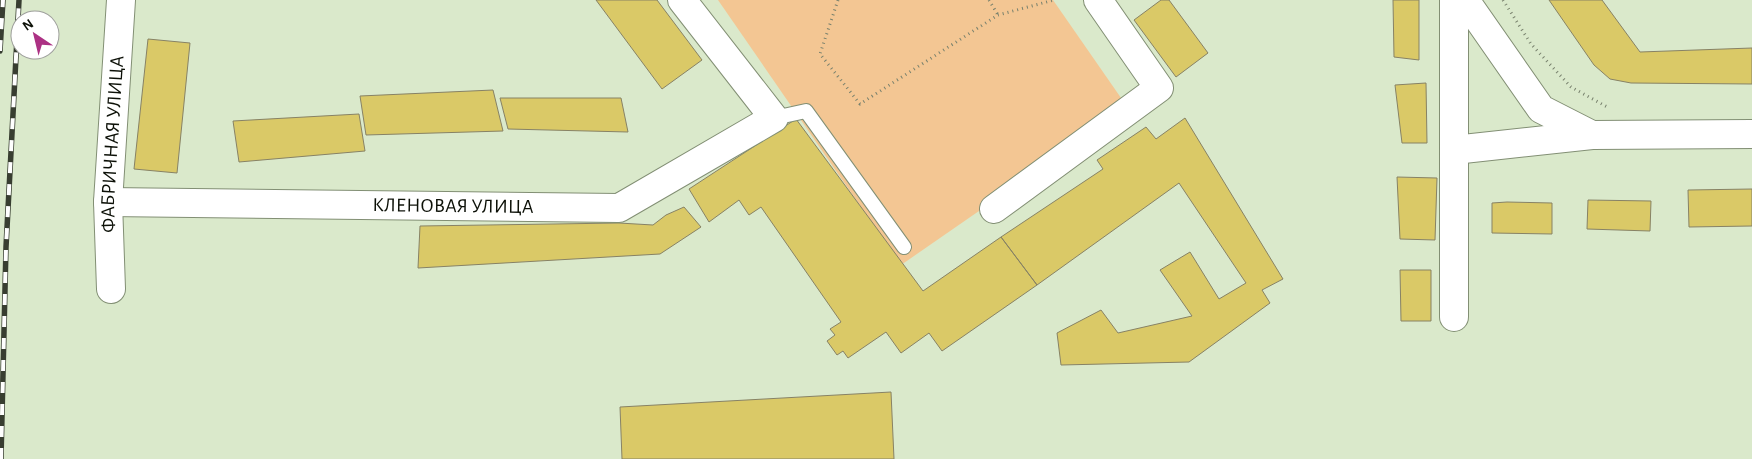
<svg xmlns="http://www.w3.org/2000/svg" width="1752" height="459" font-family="'Alegreya Sans',sans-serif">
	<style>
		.green { fill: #f3c693 }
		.building { fill: #dac967; stroke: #878265 }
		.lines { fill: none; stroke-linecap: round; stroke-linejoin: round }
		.lane-casing { stroke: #828f74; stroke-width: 16 }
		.street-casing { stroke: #828f74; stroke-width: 30 }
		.secondary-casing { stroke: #828f74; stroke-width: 30 }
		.path { stroke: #78816d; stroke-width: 3; stroke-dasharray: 1 4; stroke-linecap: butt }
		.lane { stroke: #fff; stroke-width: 14 }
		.street { stroke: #fff; stroke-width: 28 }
		.secondary { stroke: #fff; stroke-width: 28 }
		.rail-casing { stroke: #383e31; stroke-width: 5.5 }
		.rail { stroke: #fff; stroke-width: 4; stroke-dasharray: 11; stroke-linecap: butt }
		.labels { text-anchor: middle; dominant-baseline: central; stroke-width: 4; stroke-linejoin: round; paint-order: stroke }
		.street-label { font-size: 20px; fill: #0c1007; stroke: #fff }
	</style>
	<rect width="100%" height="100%" fill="#dae9cb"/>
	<path class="green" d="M718 0H1053L1128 108 901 265Z"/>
	<path class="building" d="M596 0H657L702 60 662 89Z
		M1161 0H1169L1208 53 1176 77 1134 20Z
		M1393 0H1419V60L1394 57Z
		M1549 0H1602L1640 52 1752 48V84L1631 83 1610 79 1594 65Z
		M148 39 190 43 177 173 134 169Z
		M1426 83 1427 143H1402L1395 85Z
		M493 90 503 131 366 135 360 96Z
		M500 98H621L628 132 508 129Z
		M359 114 365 151 239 162 233 121Z
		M1185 118 1283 279 1262 290 1270 303 1189 362 1061 365 1057 333 1101 310 1118 333 1192 316 1160 270 1190 252 1219 299 1246 283 1179 183 1037 285 1001 237 1103 169 1097 160 1146 127 1156 139Z
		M796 119 923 291 1001 237 1037 285 942 351 929 333 901 353 886 332 848 358 843 351 837 355 827 341 835 335 830 329 841 322 761 207 749 215 739 200 709 222 689 189Z
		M1397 177 1437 178 1435 240 1400 239Z
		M1752 189V226L1689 227 1688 190Z
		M1588 200 1651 201 1650 231 1587 229Z
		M1507 202 1552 203V234L1492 233V203Z
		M684 207 701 227 660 254 418 268 420 226 619 223 653 225 666 215Z
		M1400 270H1431V321H1401Z
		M891 392 894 459H622L620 407Z"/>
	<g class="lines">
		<defs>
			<path id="lane" d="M774 118 806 111 904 247"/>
			<g id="street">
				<path d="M1454 0V317"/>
				<path d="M1454 150 1592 135"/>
				<path id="s1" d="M108 202 619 208 774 118 682 0"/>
				<path d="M994 209 1159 88 1098 0"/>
				<path id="s2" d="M111 289 108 202 121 0"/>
			</g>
			<path id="secondary" d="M1465 0 1541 109 1592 135 1752 134"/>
		</defs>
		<use href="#lane" class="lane-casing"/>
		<use href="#street" class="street-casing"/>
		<use href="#secondary" class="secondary-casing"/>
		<path class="path" d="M838 0 820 54 860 104 998 15 1054 0
			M989 0 998 15
			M1503 0 1531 44 1571 87 1609 108"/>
		<use href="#lane" class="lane"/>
		<use href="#street" class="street"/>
		<use href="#secondary" class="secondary"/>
		<defs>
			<path id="rail" d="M0 51 3 0
				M1 459 6 247 19 0"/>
		</defs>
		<use href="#rail" class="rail-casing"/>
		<use href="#rail" class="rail"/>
	</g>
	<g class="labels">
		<g class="street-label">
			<text stroke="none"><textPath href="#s2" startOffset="145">ФАБРИЧНАЯ УЛИЦА</textPath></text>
			<text stroke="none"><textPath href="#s1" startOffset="345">КЛЕНОВАЯ УЛИЦА</textPath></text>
		</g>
	</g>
	<g transform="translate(35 35) rotate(325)"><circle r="24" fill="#ffffff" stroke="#9e9f9c"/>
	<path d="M0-4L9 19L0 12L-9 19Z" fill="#ac3184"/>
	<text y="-8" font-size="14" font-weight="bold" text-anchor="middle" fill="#0c1007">N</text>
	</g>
</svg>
